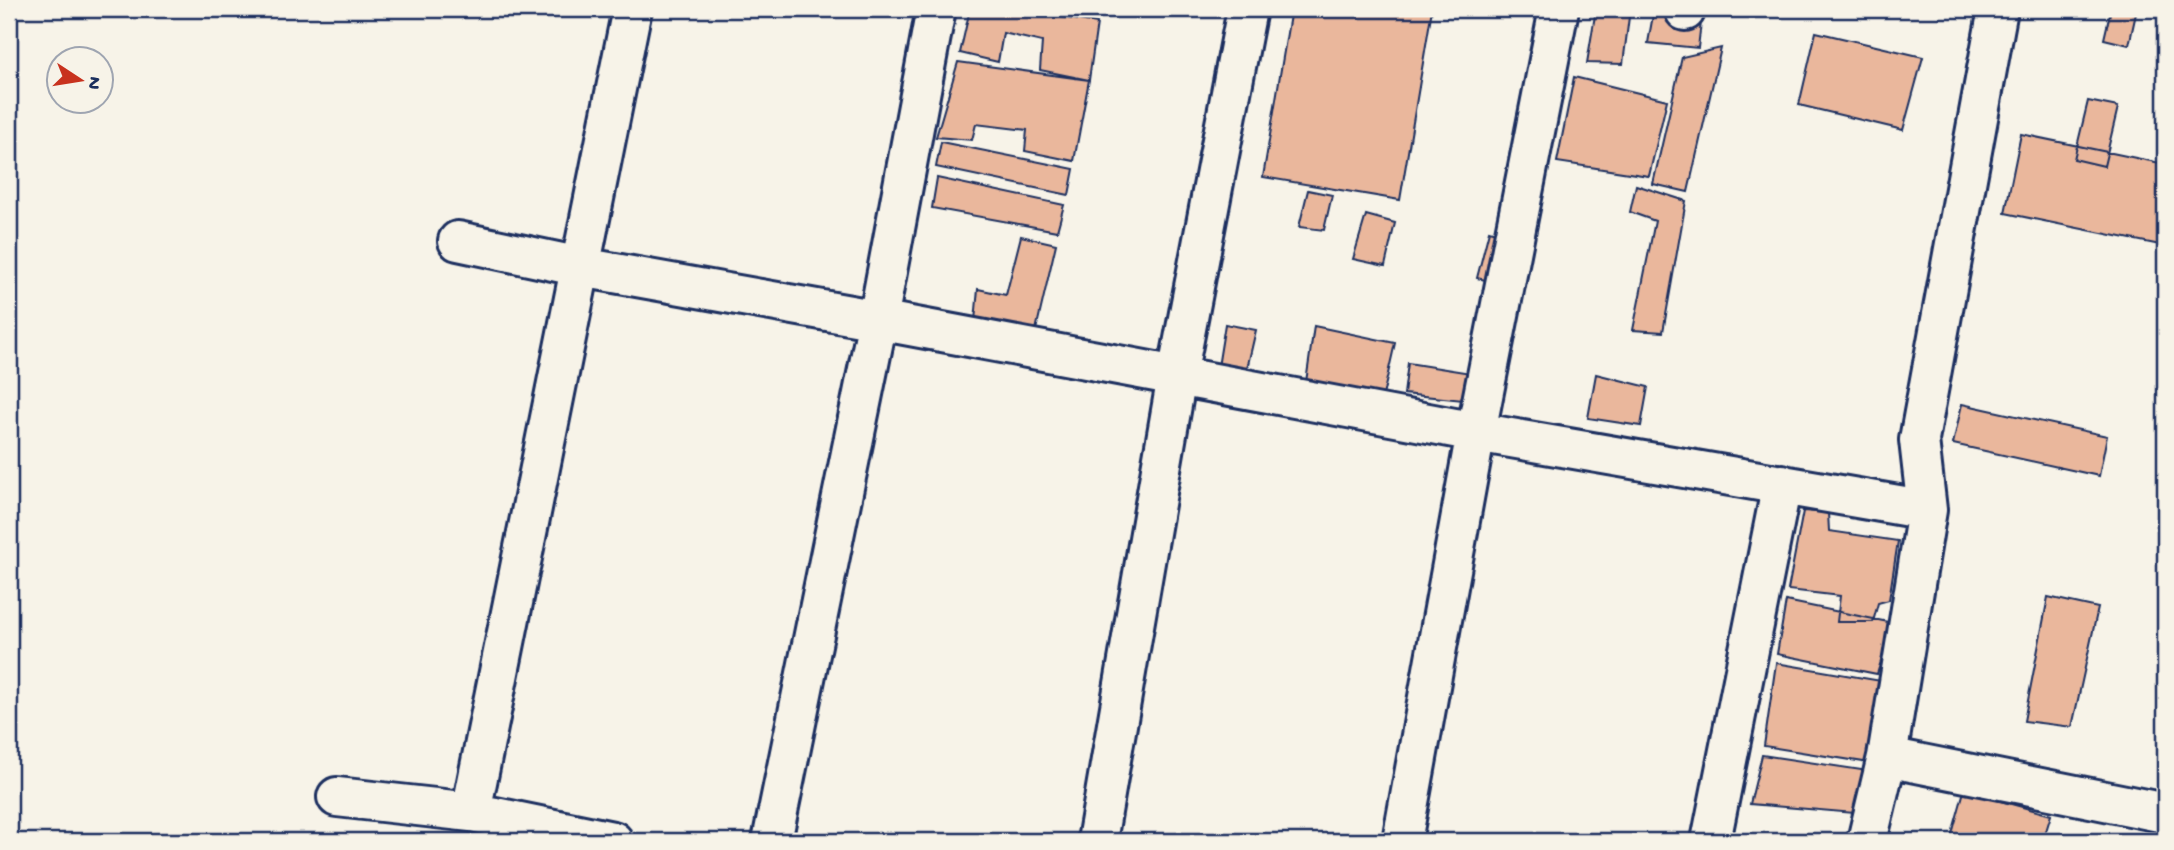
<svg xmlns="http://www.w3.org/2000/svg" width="2174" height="850" font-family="'Gochi Hand',sans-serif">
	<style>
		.building { fill: #eab79c; stroke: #1b2f5e; stroke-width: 2 }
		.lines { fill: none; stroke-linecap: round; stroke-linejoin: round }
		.street-casing { stroke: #1b2f5e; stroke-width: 44 }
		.street { stroke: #f7f3e8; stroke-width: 38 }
	</style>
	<rect width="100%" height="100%" fill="#f7f3e8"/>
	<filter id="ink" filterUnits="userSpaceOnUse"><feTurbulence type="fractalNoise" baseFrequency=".0143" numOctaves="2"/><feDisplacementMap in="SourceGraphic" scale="14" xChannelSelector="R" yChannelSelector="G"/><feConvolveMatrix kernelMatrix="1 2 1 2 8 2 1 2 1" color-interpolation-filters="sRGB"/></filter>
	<g filter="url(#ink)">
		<path class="building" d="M970 9H1012L1097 23 1089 80 1040 70 1042 42 1003 33 998 62 960 53Z
			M1062 9H1104L1103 15Z
			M1291 9H1432L1400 200 1263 177Z
			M1596 9H1630L1623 64 1587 63Z
			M1654 9H1681L1680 17 1701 22 1698 48 1648 43Z
			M2111 9H2137L2129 45 2104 39Z
			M1816 32 1923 57 1903 130 1799 105Z
			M1721 48 1688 192 1653 184 1682 57Z
			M958 62 1089 80 1074 161 1025 151 1027 130 976 124 972 140 936 137Z
			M1574 77 1667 100 1649 176 1557 162Z
			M2088 101 2118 107 2104 166 2074 159Z
			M2021 134 2165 164V246L2005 213Z
			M941 142 1074 169 1069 195 936 167Z
			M937 178 1064 205 1057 231 932 208Z
			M1636 185 1686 201 1663 332 1633 330 1655 221 1630 212Z
			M1308 190 1332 195 1324 230 1299 227Z
			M1366 215 1395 223 1385 266 1353 259Z
			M1489 231 1507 236 1498 283 1477 278Z
			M1021 236 1056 244 1036 330 975 321 978 289 1006 295Z
			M1225 324 1256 330 1246 373 1218 367Z
			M1314 326 1395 343 1382 400 1306 382Z
			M1408 363 1477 374 1473 401 1404 394Z
			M1596 374 1648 387 1641 426 1588 418Z
			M1962 404 2107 436 2099 476 1953 444Z
			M1803 511 1828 513 1829 531 1898 541 1889 600 1878 603 1873 622H1837L1840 596 1788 590Z
			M2048 597 2098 608 2072 727 2024 721Z
			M1786 601 1893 623 1877 674 1777 654Z
			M1776 663 1887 682 1870 763 1764 746Z
			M1762 755 1875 772 1866 814 1750 804Z
			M1964 791 2051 815 2043 841H1950Z"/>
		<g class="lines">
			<defs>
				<path id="street" d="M1685 11V9
					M458 241 581 267 878 320 1476 432 1927 510
					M1887 757 2165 813
					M337 797 471 812 613 841
					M471 812 632 9
					M772 841 878 320 936 9
					M1097 841 1177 376 1247 9
					M1402 841 1476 432 1559 9
					M1711 841 1782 484
					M1867 841 1887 757 1927 510 1919 440 1998 9"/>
			</defs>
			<use href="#street" class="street-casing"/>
			<use href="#street" class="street"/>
		</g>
	</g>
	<rect width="2174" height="850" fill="none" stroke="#f7f3e8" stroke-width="35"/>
	<rect x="18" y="18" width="2139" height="815" fill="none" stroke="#1b2f5e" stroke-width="2.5" filter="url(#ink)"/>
	<g transform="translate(80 80) rotate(102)"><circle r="33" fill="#f7f3e8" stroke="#9fa5b1" stroke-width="2"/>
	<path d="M0-5L12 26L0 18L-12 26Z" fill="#c8321e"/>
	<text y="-10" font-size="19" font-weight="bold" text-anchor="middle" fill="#1b2f5e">N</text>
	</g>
</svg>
